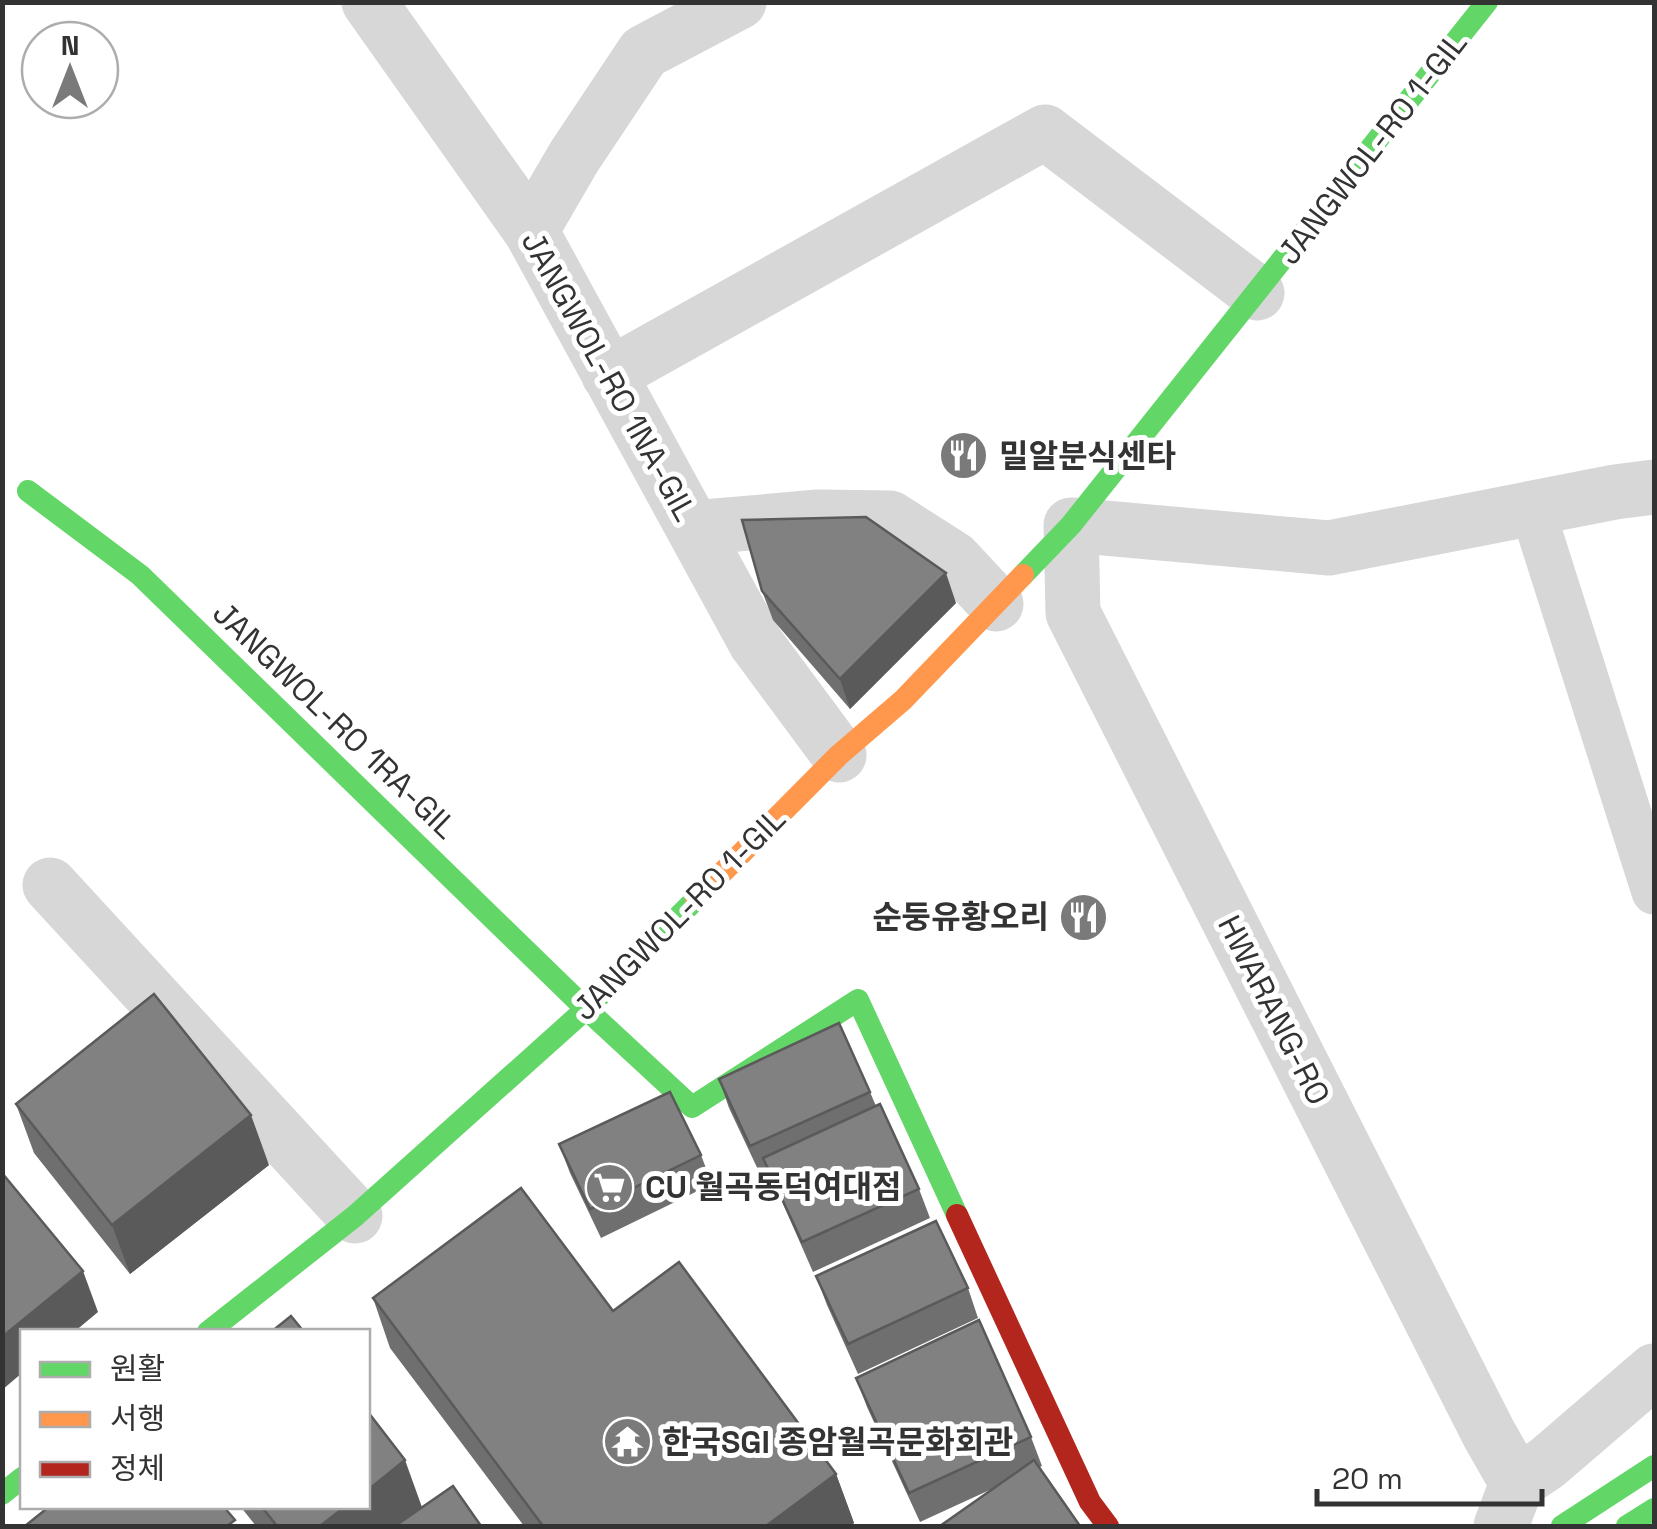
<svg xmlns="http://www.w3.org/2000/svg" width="1657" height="1529" font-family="'Space Grotesk','Noto Sans KR',sans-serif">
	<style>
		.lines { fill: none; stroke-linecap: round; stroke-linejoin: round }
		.lane { stroke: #d7d7d7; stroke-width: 45 }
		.street { stroke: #d7d7d7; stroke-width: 55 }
		.fast { stroke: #63d668; stroke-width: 22 }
		.slow { stroke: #ff974d; stroke-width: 22 }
		.jam { stroke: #b3261e; stroke-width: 22 }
		.wall { fill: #6f6f6f }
		.shaded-wall { fill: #5a5a5a }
		.building { fill: #818181; stroke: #5a5a5a; stroke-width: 2.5 }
		.labels { text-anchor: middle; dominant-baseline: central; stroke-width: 10; stroke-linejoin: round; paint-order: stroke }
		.street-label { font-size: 32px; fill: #333; stroke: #fff }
		.poi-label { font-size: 32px; font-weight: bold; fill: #333; stroke: #fff; text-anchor: start }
	</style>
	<rect width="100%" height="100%" fill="#fff"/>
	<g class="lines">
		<path class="lane" d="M1532 508 1654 892"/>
		<path class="street" d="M369 2 531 231 756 643 839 755
			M531 231 574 157 644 52 739 2
			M609 375 1045 132 1257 293
			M693 528 818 517 890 518 954 559 996 604
			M50 885 355 1216
			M1517 1483 1489 1434 1073 613 1071 525 1329 548 1615 492 1654 487
			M1501 1526 1517 1483 1547 1463 1654 1371"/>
		<path class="fast" d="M28 491 140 575 586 1009 692 1107 858 1000 957 1215
			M1023 575 1071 525 1487 2
			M208 1332 355 1216 586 1009 696 899
			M2 1494 22 1478
			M1562 1526 1654 1466
			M1627 1526 1654 1509"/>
		<path class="slow" d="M696 899 839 755 903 700 1023 575"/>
		<path class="jam" d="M957 1215 1090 1502 1108 1526"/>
	</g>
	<path class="wall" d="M762 591 956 603 850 709 773 620Z
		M719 1079 870 1092 876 1106 919 1189 930 1218 813 1272 769 1172 761 1176 729 1108Z
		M16 1104 269 1165 130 1274 34 1153Z
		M559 1144 701 1155 712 1184 601 1238 570 1173Z
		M816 1276 968 1288 978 1318 858 1374 827 1305Z
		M373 1298 613 1311 836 1474 854 1523 850 1526H524L390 1348Z
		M856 1378 1031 1437 1042 1466 920 1522 867 1407Z
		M240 1506 422 1508 481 1526H256Z"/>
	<path class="shaded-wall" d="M946 573 956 603 850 709 840 679Z
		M251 1115 269 1165 130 1274 112 1225Z
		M83 1271 98 1312 74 1332H22V1373L2 1390V1337Z
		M405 1460 423 1510 401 1526H320L346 1506H368V1490Z
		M836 1474 854 1523 850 1526H766Z"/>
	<path class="building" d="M866 517 946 573 840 679 762 591 742 520Z
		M154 994 251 1115 112 1225 16 1104Z
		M839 1023 870 1092 750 1146 719 1079Z
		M670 1092 701 1155 590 1209 559 1144Z
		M880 1104 919 1189 802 1242 763 1158Z
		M2 1173 83 1271 2 1337Z
		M521 1188 613 1311 679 1262 836 1474 766 1526H543L373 1298Z
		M936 1221 968 1288 848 1344 816 1276Z
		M291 1316 304 1332H271Z
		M979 1320 1031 1437 909 1493 856 1378Z
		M368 1412 405 1460 368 1490Z
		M1034 1460 1080 1526H940Z
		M453 1486 481 1526H395Z
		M50 1506H223L235 1520 227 1526H25Z
		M261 1506H346L320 1526H277Z"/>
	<defs>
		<symbol id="restaurant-disc" viewBox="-11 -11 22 22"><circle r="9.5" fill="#7a7a7a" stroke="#fff"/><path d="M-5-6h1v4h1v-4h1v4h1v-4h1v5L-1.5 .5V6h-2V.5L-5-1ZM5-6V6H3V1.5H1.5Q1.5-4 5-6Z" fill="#fff"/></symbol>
		<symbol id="supermarket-disc" viewBox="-11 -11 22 22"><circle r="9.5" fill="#7a7a7a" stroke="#fff"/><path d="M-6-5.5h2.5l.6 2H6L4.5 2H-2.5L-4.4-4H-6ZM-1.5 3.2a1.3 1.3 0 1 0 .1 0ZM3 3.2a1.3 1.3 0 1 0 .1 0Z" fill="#fff"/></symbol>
		<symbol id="temple-disc" viewBox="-11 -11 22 22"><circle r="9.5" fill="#7a7a7a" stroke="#fff"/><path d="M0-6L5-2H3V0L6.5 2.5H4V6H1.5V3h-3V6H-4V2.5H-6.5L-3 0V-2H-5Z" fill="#fff"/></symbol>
	</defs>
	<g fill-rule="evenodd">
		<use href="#restaurant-disc" x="936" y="428" width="55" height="55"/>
		<use href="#restaurant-disc" x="1056" y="890" width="55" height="55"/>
		<use href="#supermarket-disc" x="582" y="1160" width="55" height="55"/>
		<use href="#temple-disc" x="600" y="1414" width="55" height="55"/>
	</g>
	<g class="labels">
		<g class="street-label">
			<text transform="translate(1372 148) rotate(-52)">JANGWOL-RO 1-GIL</text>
			<text transform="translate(609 376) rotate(61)">JANGWOL-RO 1NA-GIL</text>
			<text transform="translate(335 720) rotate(44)">JANGWOL-RO 1RA-GIL</text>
			<text transform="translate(679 914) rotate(-45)">JANGWOL-RO 1-GIL</text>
			<text transform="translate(1274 1010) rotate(63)">HWARANG-RO</text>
		</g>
		<g class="poi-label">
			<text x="999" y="456">밀알분식센타</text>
			<text x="1049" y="917" text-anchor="end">순둥유황오리</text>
			<text x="645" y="1187">CU 월곡동덕여대점</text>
			<text x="662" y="1442">한국SGI 종암월곡문화회관</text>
		</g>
	</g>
	<rect width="1657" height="1529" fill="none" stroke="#333333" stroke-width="10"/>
	<rect x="20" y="1329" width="350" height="180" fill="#ffffff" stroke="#adadad" stroke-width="2.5"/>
	<rect x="40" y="1362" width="50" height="15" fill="#63d668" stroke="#adadad" stroke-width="2.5"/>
	<text x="110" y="1379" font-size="30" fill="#333333">원활</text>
	<rect x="40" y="1412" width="50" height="15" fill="#ff974d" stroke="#adadad" stroke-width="2.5"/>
	<text x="110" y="1429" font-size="30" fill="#333333">서행</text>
	<rect x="40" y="1462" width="50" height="15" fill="#b3261e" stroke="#adadad" stroke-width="2.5"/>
	<text x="110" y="1479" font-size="30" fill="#333333">정체</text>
	<g transform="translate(70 70)"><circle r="48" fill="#ffffff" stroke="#adadad" stroke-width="2.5"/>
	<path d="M0-8L18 38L0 25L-18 38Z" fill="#7a7a7a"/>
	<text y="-15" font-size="28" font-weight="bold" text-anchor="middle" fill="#333333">N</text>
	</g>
	<path d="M1317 1489v15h225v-15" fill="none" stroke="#333333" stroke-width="5"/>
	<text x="1332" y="1489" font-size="30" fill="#333333" stroke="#ffffff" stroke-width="8" paint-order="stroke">20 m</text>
</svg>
